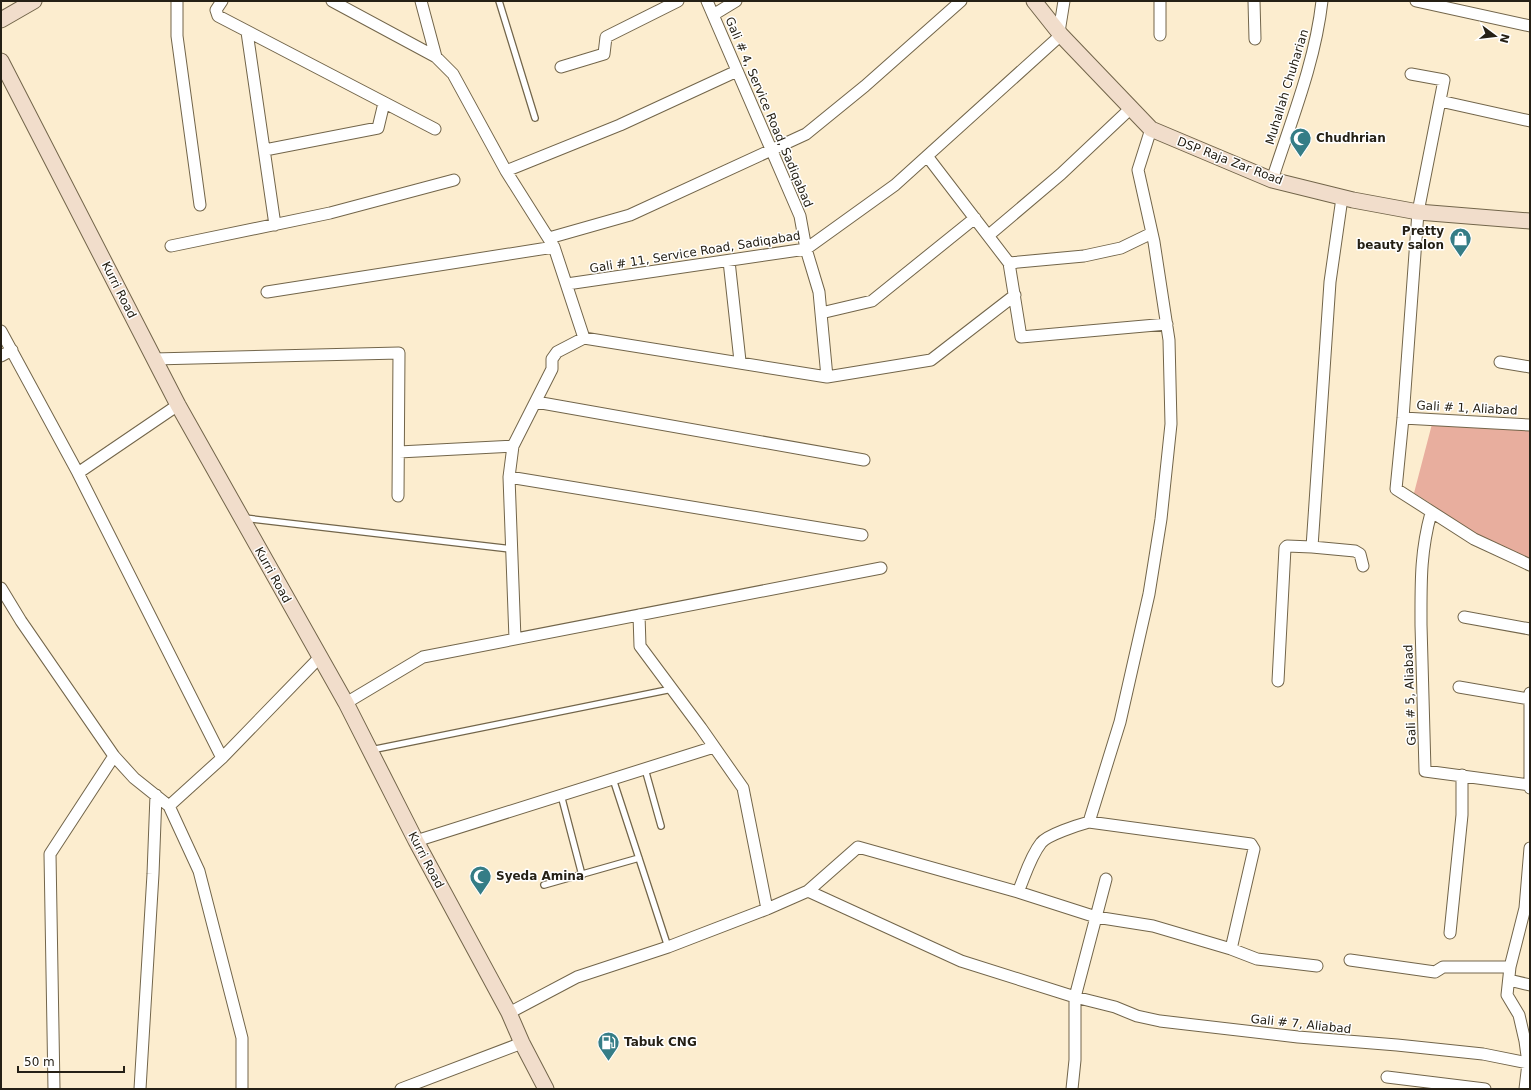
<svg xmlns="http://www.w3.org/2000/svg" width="1531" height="1090" font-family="'DejaVu Sans',sans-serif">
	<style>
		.green { fill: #e8ae9e }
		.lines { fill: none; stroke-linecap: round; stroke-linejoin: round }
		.lane-casing { stroke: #72654a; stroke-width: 8 }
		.street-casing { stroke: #72654a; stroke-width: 13 }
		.secondary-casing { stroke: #72654a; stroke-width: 17 }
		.lane { stroke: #fff; stroke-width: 5.5 }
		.street { stroke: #fff; stroke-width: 11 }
		.secondary { stroke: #f1ddcb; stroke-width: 15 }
		.labels { text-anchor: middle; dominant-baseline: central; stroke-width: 3; stroke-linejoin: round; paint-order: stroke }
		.street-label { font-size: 12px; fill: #252015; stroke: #fff }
		.poi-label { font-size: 12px; font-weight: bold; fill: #252015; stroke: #fff; text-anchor: start }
	</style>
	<rect width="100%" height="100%" fill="#fcedcf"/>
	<path class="green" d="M1432 424 1530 429V561L1452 524 1430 503 1414 493Z"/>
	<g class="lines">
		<defs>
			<path id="lane" d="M499 1 535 118
				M244 518 511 549
				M371 750 672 689
				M645 769 661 826
				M613 779 668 947
				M561 795 582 875
				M544 885 639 858"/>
			<path id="street" d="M177 1V36L200 205
				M222 1 216 10 218 16 435 129
				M332 1 436 57
				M421 1 436 57 453 74 506 171 620 125 737 71
				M707 1 800 216 806 249 819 292 827 377
				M1160 1V35
				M1254 1 1255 39
				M1416 1 1530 26
				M713 15 736 1
				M247 32 275 225
				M1059 32 1064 1
				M561 67 604 54 606 37 678 1
				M1411 74 1444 80 1418 212 1403 418 1396 489 1474 539 1530 565
				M1440 101 1530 121
				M265 150 378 128 384 103
				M927 156 1009 263 1021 337 1167 324
				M506 171 554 247 584 338
				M1272 180C1291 121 1315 63 1322 1
				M989 235 1061 174 1131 108
				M549 238 630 215 806 134 865 86 961 1
				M171 246 330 213 454 180
				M729 261 740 361
				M1009 263 1084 256 1121 248 1152 233
				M567 284 806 249 895 185 1061 35
				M267 292 554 247
				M821 313 872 301 975 218
				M1 331 78 473 178 405
				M1 356 12 350
				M154 359 399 353 398 496
				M1500 362 1530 367
				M536 402 864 460
				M1403 418 1530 425
				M513 446 552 369V359L557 352 584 338 827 377 931 360 1015 295
				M399 452 513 446 509 477 515 639
				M78 473 222 758
				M509 477 862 535
				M1431 513C1420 553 1421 584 1421 625 1422 673 1424 722 1425 771L1530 785
				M1312 547 1355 551 1360 554 1363 566
				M1 588 21 621 114 756 134 778 169 806 222 758 320 657
				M639 615 640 646 701 728 743 788 767 909
				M1464 617 1530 629
				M1278 681 1285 548 1287 546 1312 547 1330 282 1342 198
				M1459 687 1529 699
				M1530 693V788
				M346 703 423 657 881 568
				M169 806 199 871 242 1038V1089
				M1089 822 1120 722 1149 594 1161 519 1171 424 1169 340 1154 242 1138 170 1151 129
				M416 841 714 747
				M808 891 961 961 1075 997 1115 1007 1137 1016 1160 1021 1298 1037 1397 1045 1483 1054 1528 1063
				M1450 933 1462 815V775
				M1231 949 1257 959 1317 966
				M1350 960 1435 972 1443 967H1510
				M1509 980 1530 985
				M509 1013 577 977 668 947 767 909 808 891 858 847 1018 892 1096 917 1153 926 1231 949 1254 849 1251 844 1089 822C1078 825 1047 835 1041 843 1030 857 1025 876 1018 892
				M1387 1077 1485 1089
				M54 1089 50 854 114 756
				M140 1089 153 874 156 795
				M401 1089 522 1043
				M1072 1089 1075 1060V997L1106 879
				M1525 1089 1528 1063 1525 1041 1519 1015 1507 995 1510 967 1525 908 1530 848"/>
			<path id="secondary" d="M1034 1 1061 35 1151 129 1272 180 1353 200 1418 212 1530 221
				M1 20 34 1
				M1 61 178 405 346 703 416 841 509 1013 522 1043 546 1089"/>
		</defs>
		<use href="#lane" class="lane-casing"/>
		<use href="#street" class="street-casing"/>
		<use href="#secondary" class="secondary-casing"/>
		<use href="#lane" class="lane"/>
		<use href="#street" class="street"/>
		<use href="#secondary" class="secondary"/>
	</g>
	<defs>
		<symbol id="mosque-pin" viewBox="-11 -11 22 30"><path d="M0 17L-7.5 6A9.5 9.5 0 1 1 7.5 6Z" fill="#357d86" stroke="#fff"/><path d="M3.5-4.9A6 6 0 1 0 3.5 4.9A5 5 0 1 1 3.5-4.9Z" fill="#fff"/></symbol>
		<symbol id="shop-pin" viewBox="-11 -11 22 30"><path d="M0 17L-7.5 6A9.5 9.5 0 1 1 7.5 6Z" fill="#357d86" stroke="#fff"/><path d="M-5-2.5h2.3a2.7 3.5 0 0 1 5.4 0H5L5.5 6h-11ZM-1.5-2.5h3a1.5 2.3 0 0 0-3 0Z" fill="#fff"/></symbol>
		<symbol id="fuel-pin" viewBox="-11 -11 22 30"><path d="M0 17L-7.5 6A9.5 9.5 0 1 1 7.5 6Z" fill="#357d86" stroke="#fff"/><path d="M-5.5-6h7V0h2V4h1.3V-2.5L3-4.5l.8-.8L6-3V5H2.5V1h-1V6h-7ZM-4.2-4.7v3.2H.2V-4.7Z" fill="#fff"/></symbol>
	</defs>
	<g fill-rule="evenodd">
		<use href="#mosque-pin" x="1288" y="126" width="25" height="34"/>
		<use href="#shop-pin" x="1448" y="226" width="25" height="34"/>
		<use href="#mosque-pin" x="468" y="864" width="25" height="34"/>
		<use href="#fuel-pin" x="596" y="1030" width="25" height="34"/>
	</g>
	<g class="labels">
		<g class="street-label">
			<text transform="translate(1287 87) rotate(-73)">Muhallah Chuharian</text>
			<text transform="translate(769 112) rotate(67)">Gali # 4, Service Road, Sadiqabad</text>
			<text transform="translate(1230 161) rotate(21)">DSP Raja Zar Road</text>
			<text transform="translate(695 252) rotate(-9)">Gali # 11, Service Road, Sadiqabad</text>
			<text transform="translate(119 290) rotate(63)">Kurri Road</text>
			<text transform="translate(1467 408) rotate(3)">Gali # 1, Aliabad</text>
			<text transform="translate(273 575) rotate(61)">Kurri Road</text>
			<text transform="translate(1410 695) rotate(-92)">Gali # 5, Aliabad</text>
			<text transform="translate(426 860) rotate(62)">Kurri Road</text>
			<text transform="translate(1301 1024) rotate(6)">Gali # 7, Aliabad</text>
		</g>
		<g class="poi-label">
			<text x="1316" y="138">Chudhrian</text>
			<text x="1444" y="231" text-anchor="end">Pretty<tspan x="1444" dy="14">beauty salon</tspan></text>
			<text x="496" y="876">Syeda Amina</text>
			<text x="624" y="1042">Tabuk CNG</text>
		</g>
	</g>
	<rect width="1531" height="1090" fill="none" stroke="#252015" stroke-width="4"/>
	<g transform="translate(1495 36) rotate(105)" stroke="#ffffff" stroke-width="3" paint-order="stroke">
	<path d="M0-3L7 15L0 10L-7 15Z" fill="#252015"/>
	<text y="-6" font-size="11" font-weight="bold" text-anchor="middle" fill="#252015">N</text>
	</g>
	<path d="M18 1066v6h106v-6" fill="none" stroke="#252015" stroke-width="2"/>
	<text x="24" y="1066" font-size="12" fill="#252015" stroke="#ffffff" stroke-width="3" paint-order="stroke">50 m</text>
</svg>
